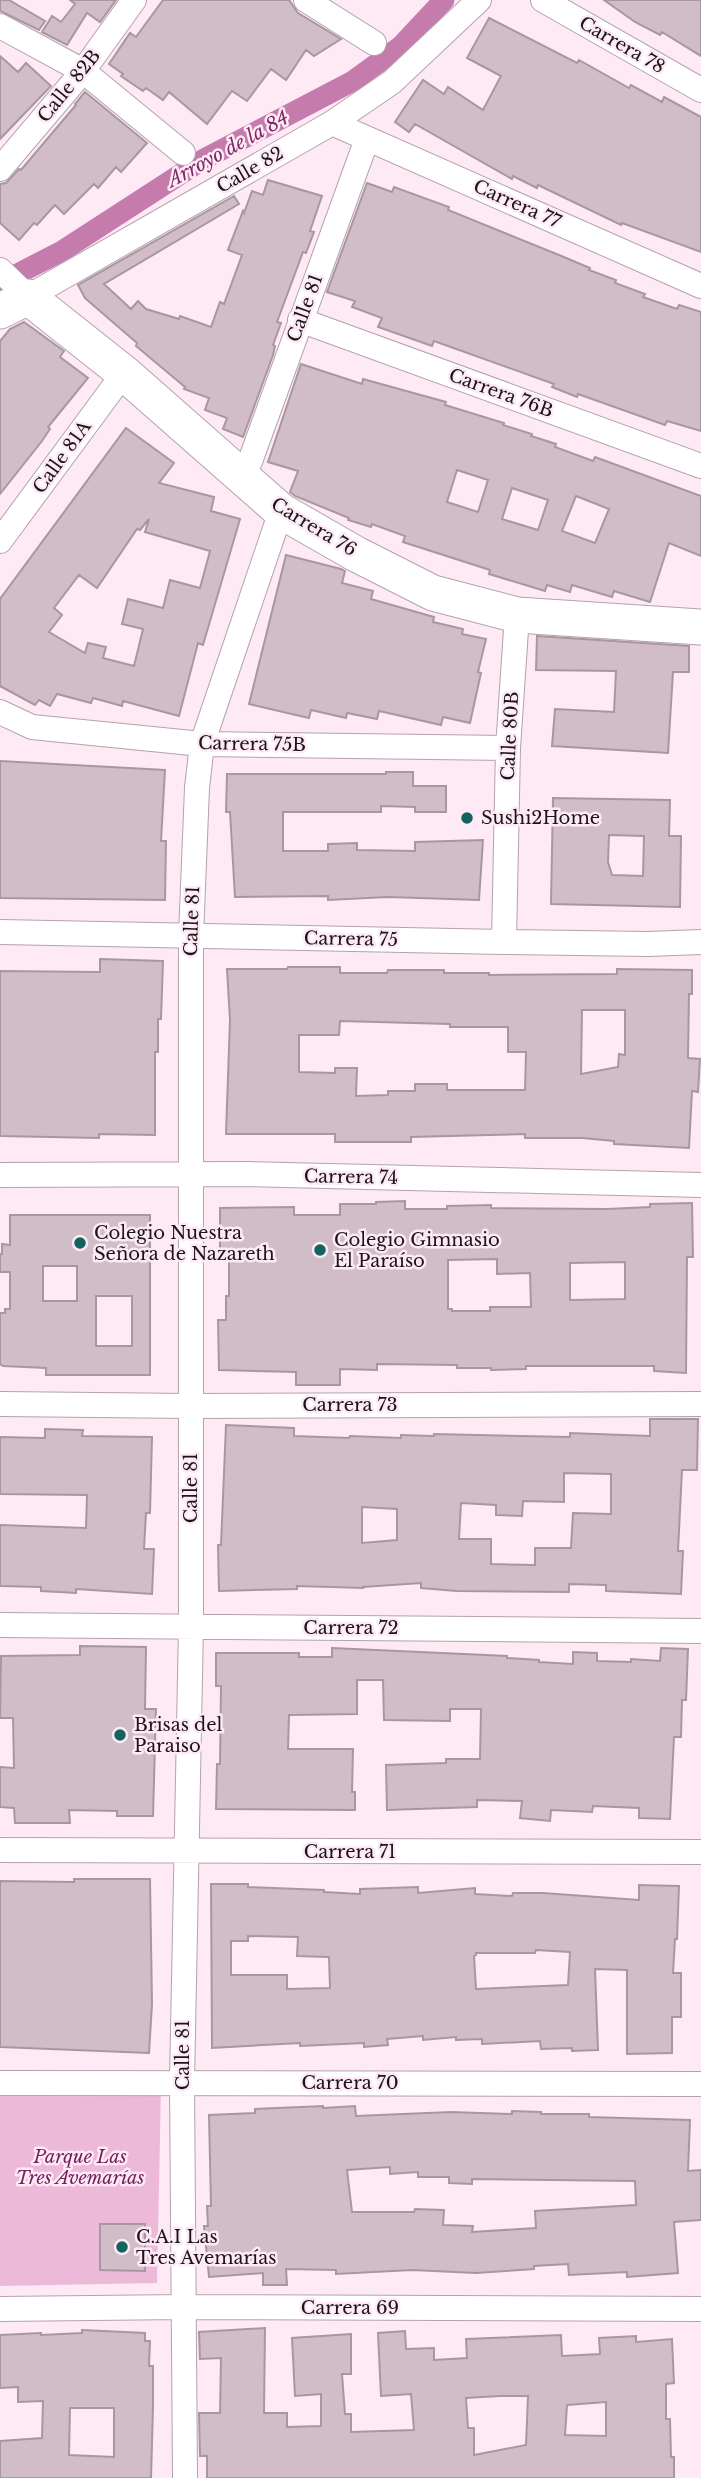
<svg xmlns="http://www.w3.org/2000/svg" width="701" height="2478" font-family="'Libre Baskerville',serif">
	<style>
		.green { fill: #edb9d9 }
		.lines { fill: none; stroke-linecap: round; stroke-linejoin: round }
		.canal { stroke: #c57bac; stroke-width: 21 }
		.building { fill: #d0bdc8; stroke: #a896a1; stroke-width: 2; fill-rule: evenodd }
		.street-casing { stroke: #b4a2ad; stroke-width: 26 }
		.secondary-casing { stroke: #b4a2ad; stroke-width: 37 }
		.street { stroke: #fff; stroke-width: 24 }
		.secondary { stroke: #fff; stroke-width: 35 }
		.poi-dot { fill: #13635f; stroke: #fdeaf5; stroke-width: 2.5 }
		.labels { text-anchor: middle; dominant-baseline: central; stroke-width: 5; stroke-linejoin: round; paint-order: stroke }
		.street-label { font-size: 18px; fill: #1b1519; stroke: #fdeaf5 }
		.poi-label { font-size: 18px; fill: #1b1519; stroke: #fdeaf5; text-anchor: start }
		.park-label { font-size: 18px; font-style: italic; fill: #741c5d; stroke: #fdeaf5 }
		.water-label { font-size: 19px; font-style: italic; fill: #7f2767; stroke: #fdeaf5 }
	</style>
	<rect width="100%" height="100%" fill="#fdeaf5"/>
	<path class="green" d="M161 2087 157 2283 0 2286V2088Z"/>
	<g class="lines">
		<path class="canal" d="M0 283 62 251 204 159 353 81 401 46 444 0"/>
	</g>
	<path class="building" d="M0 0H9L45 21 39 30 0 11Z
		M70 0H116L100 22 87 13 67 45 42 32 52 16 61 22 75 4Z
		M163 0H289L298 13 341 39 314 56 306 50 286 80 271 69 247 101 232 91 207 124 169 92 163 100 146 88 143 91 121 76 123 74 109 64 130 33 136 37Z
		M604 0H701V56L662 32 660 35 635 22Z
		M489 18 577 63 579 60 629 88 631 85 662 102 664 97 701 117V252L622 223 621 225 538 185 537 188 513 176 512 179 415 124 409 132 395 122 423 80 444 94 448 87 483 110 501 76 467 58Z
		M0 56 18 72 26 63 51 86 0 139Z
		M85 92 147 143 121 172 116 167 98 188 94 184 64 214 55 205 37 225 34 223 19 240 0 223V184L6 183 19 169 21 170 76 105 75 104Z
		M268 180 322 196 310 231 314 232 306 253 303 252 277 322 281 323 273 345 275 346 273 355 243 437 223 429 227 418 205 410 209 398 184 389 185 387 136 346 137 343 85 298 78 285 234 196 239 204 104 284 131 309 138 301 146 309 179 319 180 316 211 327 220 302 224 304 242 255 228 250 243 211 244 213 252 191 263 195Z
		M367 183 392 192 394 187 449 207 448 210 559 255 590 268 589 270 616 280 615 283 645 294 643 297 677 309 679 305 701 312V431L667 421 665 425 578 394 577 397 552 387 554 384 434 341 432 346 378 327 382 318 352 307 355 301 327 292Z
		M24 322 64 351 60 357 88 378 48 427 50 429 42 441 0 494V341L10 329Z
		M301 364 362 384 363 379 446 402 445 405 504 423 503 425 532 434 531 436 556 444 555 447 593 461 595 457 701 496V556L669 543 650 602 614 591 612 597 572 585 570 592 547 585 545 591 489 574 490 570 403 542 405 536 372 524 371 527 348 520 349 518 295 496 290 492 298 471 268 462ZM457 470 488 480 478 512 447 502ZM512 488 548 500 538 530 502 519ZM576 496 609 509 595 543 562 531Z
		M126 428 174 463 159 483 214 497 211 511 240 519 203 645 198 643 179 716 123 701 122 706 93 698 91 703 57 694 50 706 39 700 35 705 0 686V599ZM149 519 145 532 210 551 200 588 170 580 163 608 128 599 122 624 143 629 134 666 103 658 106 647 88 643 85 653 49 632 62 615 54 608 79 575 97 588 137 529 140 530Z
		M286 555 341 569 345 571 342 583 373 591 371 599 434 617 433 622 463 629 462 634 486 639 478 672 481 673 470 723 443 717 441 725 379 711 377 719 347 713 346 718 311 710 309 718 249 704Z
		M537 636 689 646V672H673L668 753 552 746 555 709 614 712 616 671 536 670Z
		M0 761 165 770 161 841H166L165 900 0 898Z
		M386 772H413V786H446V812H415V807L381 806V812H283V851H328V844L357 843V850L415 851V842L483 840 479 900 388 897 328 900V896L235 897 230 812H226L227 774H386Z
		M553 798 670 800 669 836H681L680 907 551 904ZM609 835 644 836 643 876 612 875 608 862Z
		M100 959 163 961 161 1019H158V1052H155V1135L99 1134V1138L0 1136V971L100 972Z
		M288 967H340V973H387L388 970H444V973H489V975L617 974V969L692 970V994H689L688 1058 700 1059 698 1092 692 1091 689 1148 614 1144V1141L582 1138H525V1134L411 1137V1142H335V1134H226L230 1020 227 969H287ZM582 1010H625V1055L619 1054 618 1067 581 1074ZM340 1021 450 1024V1027H508V1052H526L525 1090H447V1084H415V1091H388V1095L356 1096 357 1068H335V1073L299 1072V1035H339Z
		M405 1201V1209H447V1206L491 1205V1208L607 1209 650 1207V1204L692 1203 693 1257H687L686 1373 654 1371V1366H526V1369L491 1370V1368H457V1365L377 1364V1370L340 1369V1385H296V1372L219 1370 218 1320H226V1296H229V1257L220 1258V1208L294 1207V1215H340V1204H376V1202ZM497 1259V1274L530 1273 531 1307H490V1311H452V1309H448V1260ZM625 1262V1299L570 1300V1263Z
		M10 1215H150V1375H46V1368L3 1366 0 1364V1313H5V1309H10V1272H0V1254H2V1244L10 1245ZM43 1266H77V1301H43ZM96 1296H132V1346H96Z
		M650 1419H698L697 1470H682L678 1551H683L681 1594 606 1591V1585L569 1584V1592L457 1591 421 1588V1583L363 1587V1588L297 1586V1589L219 1591 218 1545H221L226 1425 294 1428V1436L349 1438 350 1436 401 1438V1435L434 1436V1434L570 1437V1433L650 1436ZM564 1473 611 1474V1514L573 1513 571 1548H535V1565L491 1564V1539H459L461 1503 496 1505V1515L522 1516 523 1501 564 1502ZM362 1507 397 1509V1540L362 1543Z
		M45 1429 83 1430 82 1436 152 1437 150 1513H146L144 1549H154L152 1594 76 1589V1593L41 1591V1587L0 1586V1525L86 1528 87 1495 0 1494V1437L45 1438Z
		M80 1646 146 1647 145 1709H156L153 1816H117V1811L69 1810 70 1823H15L14 1808 0 1807V1767L14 1768 13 1718H0L1 1656 80 1655Z
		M332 1648 507 1656V1658L539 1660V1662L573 1664V1652L597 1653V1661L631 1662V1659L660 1661 661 1648 688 1649 686 1700H682L681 1737H674L670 1819 639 1818V1808L593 1806 592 1812 551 1810 550 1821 520 1818 522 1801 477 1800V1807L387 1810 386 1765 446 1763V1759H480L481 1709H450V1721L384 1720 383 1680H357V1714L289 1715 288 1749H353L352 1792H355V1810L216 1809 217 1764H220L221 1686H216V1653H299V1657H332Z
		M74 1879H150L152 2004 149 2053 0 2047V1881L74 1882Z
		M211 1884H248V1887L324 1890V1892L360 1894V1889L418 1887V1893L475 1888V1894L512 1896 513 1893H543L639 1900V1885L679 1886 677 1939H675L673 1973H681V2017H672V2053L627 2054V1970L595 1969 598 2050 572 2051V2048L541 2049 540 2041 482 2044V2039L456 2040V2037L423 2040V2036L387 2039 388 2045 364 2047V2043L300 2046V2043L212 2048ZM248 1936 298 1937 297 1956 329 1957 330 1988 287 1989V1975H231V1941H248ZM536 1950 570 1952 568 1985 476 1989 474 1956 476 1955V1953H535Z
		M323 2106V2108L355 2106 356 2116 451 2112 512 2114V2111L541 2112V2114H589V2117L690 2120 688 2171 701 2170V2220L674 2222 678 2273 627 2277V2272L569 2275 568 2264 534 2266V2269L476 2273 412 2270 336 2274V2270L286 2269 287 2285H263V2273L209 2277 204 2226H208L207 2206H211L209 2115 255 2113V2109ZM390 2167V2174L418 2172V2177H449V2183L472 2184V2179L635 2181 636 2205 535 2211 536 2228 472 2232 473 2226 443 2225 444 2210 415 2209 414 2212H352L347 2170Z
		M100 2224H145V2271L100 2270Z
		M265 2328 264 2413H287V2427L321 2426V2394L295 2396 292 2338 351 2334V2374H342L345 2414H351V2432L414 2430 411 2394 381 2396 378 2333 405 2331 406 2349 434 2348V2360L467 2358 466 2339 561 2335 562 2356 600 2354 599 2338 636 2336V2342L672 2339 674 2383 666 2384V2419H670L671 2457H674V2478H207V2456H200L199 2413H220L221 2358 200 2359 199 2332ZM500 2396H528L526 2445 474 2455V2428H468L466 2398ZM606 2402V2436L565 2435 567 2405Z
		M82 2330 145 2333V2341H150L149 2366H153V2407L151 2478H0V2441L42 2438 43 2401 18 2402V2387L0 2388V2335L41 2333V2335L82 2333ZM70 2408H114V2457L69 2455Z"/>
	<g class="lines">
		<defs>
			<path id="street" d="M306 0 374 43
				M543 0 701 90
				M0 26 83 71 183 153
				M332 123 701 286
				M0 169 83 71 134 0
				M0 270 28 297 332 123 392 82 479 0
				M300 320 701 466
				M244 478 367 139
				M0 541 124 373
				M0 712 32 727 202 744 508 748
				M0 932 504 942 648 944 701 942
				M504 942 508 748 517 615
				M0 1175 247 1174 701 1185
				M0 1404 191 1406 701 1404
				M0 1625 701 1631
				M0 1850 701 1852
				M0 2083 701 2084
				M0 2309 183 2307 701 2309
				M185 2478 182 2082 191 1626V936L197 788 202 744 281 511"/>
			<path id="secondary" d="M0 311 28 297 124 373 281 511 356 554 433 593 517 615 701 627"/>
		</defs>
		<use href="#street" class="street-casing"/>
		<use href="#secondary" class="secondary-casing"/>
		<use href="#street" class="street"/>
		<use href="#secondary" class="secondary"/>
	</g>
	<g class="poi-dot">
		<circle cx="467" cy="818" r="7"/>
		<circle cx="80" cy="1243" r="7"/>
		<circle cx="320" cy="1250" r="7"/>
		<circle cx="120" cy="1735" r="7"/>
		<circle cx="122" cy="2247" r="7"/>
	</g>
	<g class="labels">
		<g class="street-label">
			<text transform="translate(622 45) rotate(30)">Carrera 78</text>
			<text transform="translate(69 86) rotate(-51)">Calle 82B</text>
			<text transform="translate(250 170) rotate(-30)">Calle 82</text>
			<text transform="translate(517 204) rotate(24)">Carrera 77</text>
			<text transform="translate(305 308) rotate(-70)">Calle 81</text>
			<text transform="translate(501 393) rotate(20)">Carrera 76B</text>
			<text transform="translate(62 457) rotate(-54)">Calle 81A</text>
			<text transform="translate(314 527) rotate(31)">Carrera 76</text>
			<text transform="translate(510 736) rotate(-87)">Calle 80B</text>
			<text transform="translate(252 744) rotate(1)">Carrera 75B</text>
			<text transform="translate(192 921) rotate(-88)">Calle 81</text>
			<text transform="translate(351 939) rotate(1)">Carrera 75</text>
			<text transform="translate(351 1177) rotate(1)">Carrera 74</text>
			<text x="350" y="1405">Carrera 73</text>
			<text transform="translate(191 1488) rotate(-90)">Calle 81</text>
			<text x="351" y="1628">Carrera 72</text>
			<text x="350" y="1852">Carrera 71</text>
			<text transform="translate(183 2055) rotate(-90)">Calle 81</text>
			<text x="350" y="2083">Carrera 70</text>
			<text x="350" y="2308">Carrera 69</text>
		</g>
		<g class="poi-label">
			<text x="481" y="818">Sushi2Home</text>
			<text x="94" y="1233">Colegio Nuestra<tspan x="94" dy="21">Señora de Nazareth</tspan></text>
			<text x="334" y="1240">Colegio Gimnasio<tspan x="334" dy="21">El Paraíso</tspan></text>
			<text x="134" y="1725">Brisas del<tspan x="134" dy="21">Paraiso</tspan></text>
			<text x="136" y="2237">C.A.I Las<tspan x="136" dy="21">Tres Avemarías</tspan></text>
		</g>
		<g class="park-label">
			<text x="80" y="2157">Parque Las<tspan x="80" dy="21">Tres Avemarías</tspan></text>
		</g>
		<g class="water-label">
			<text transform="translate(228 149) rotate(-29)">Arroyo de la 84</text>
		</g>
	</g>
</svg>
